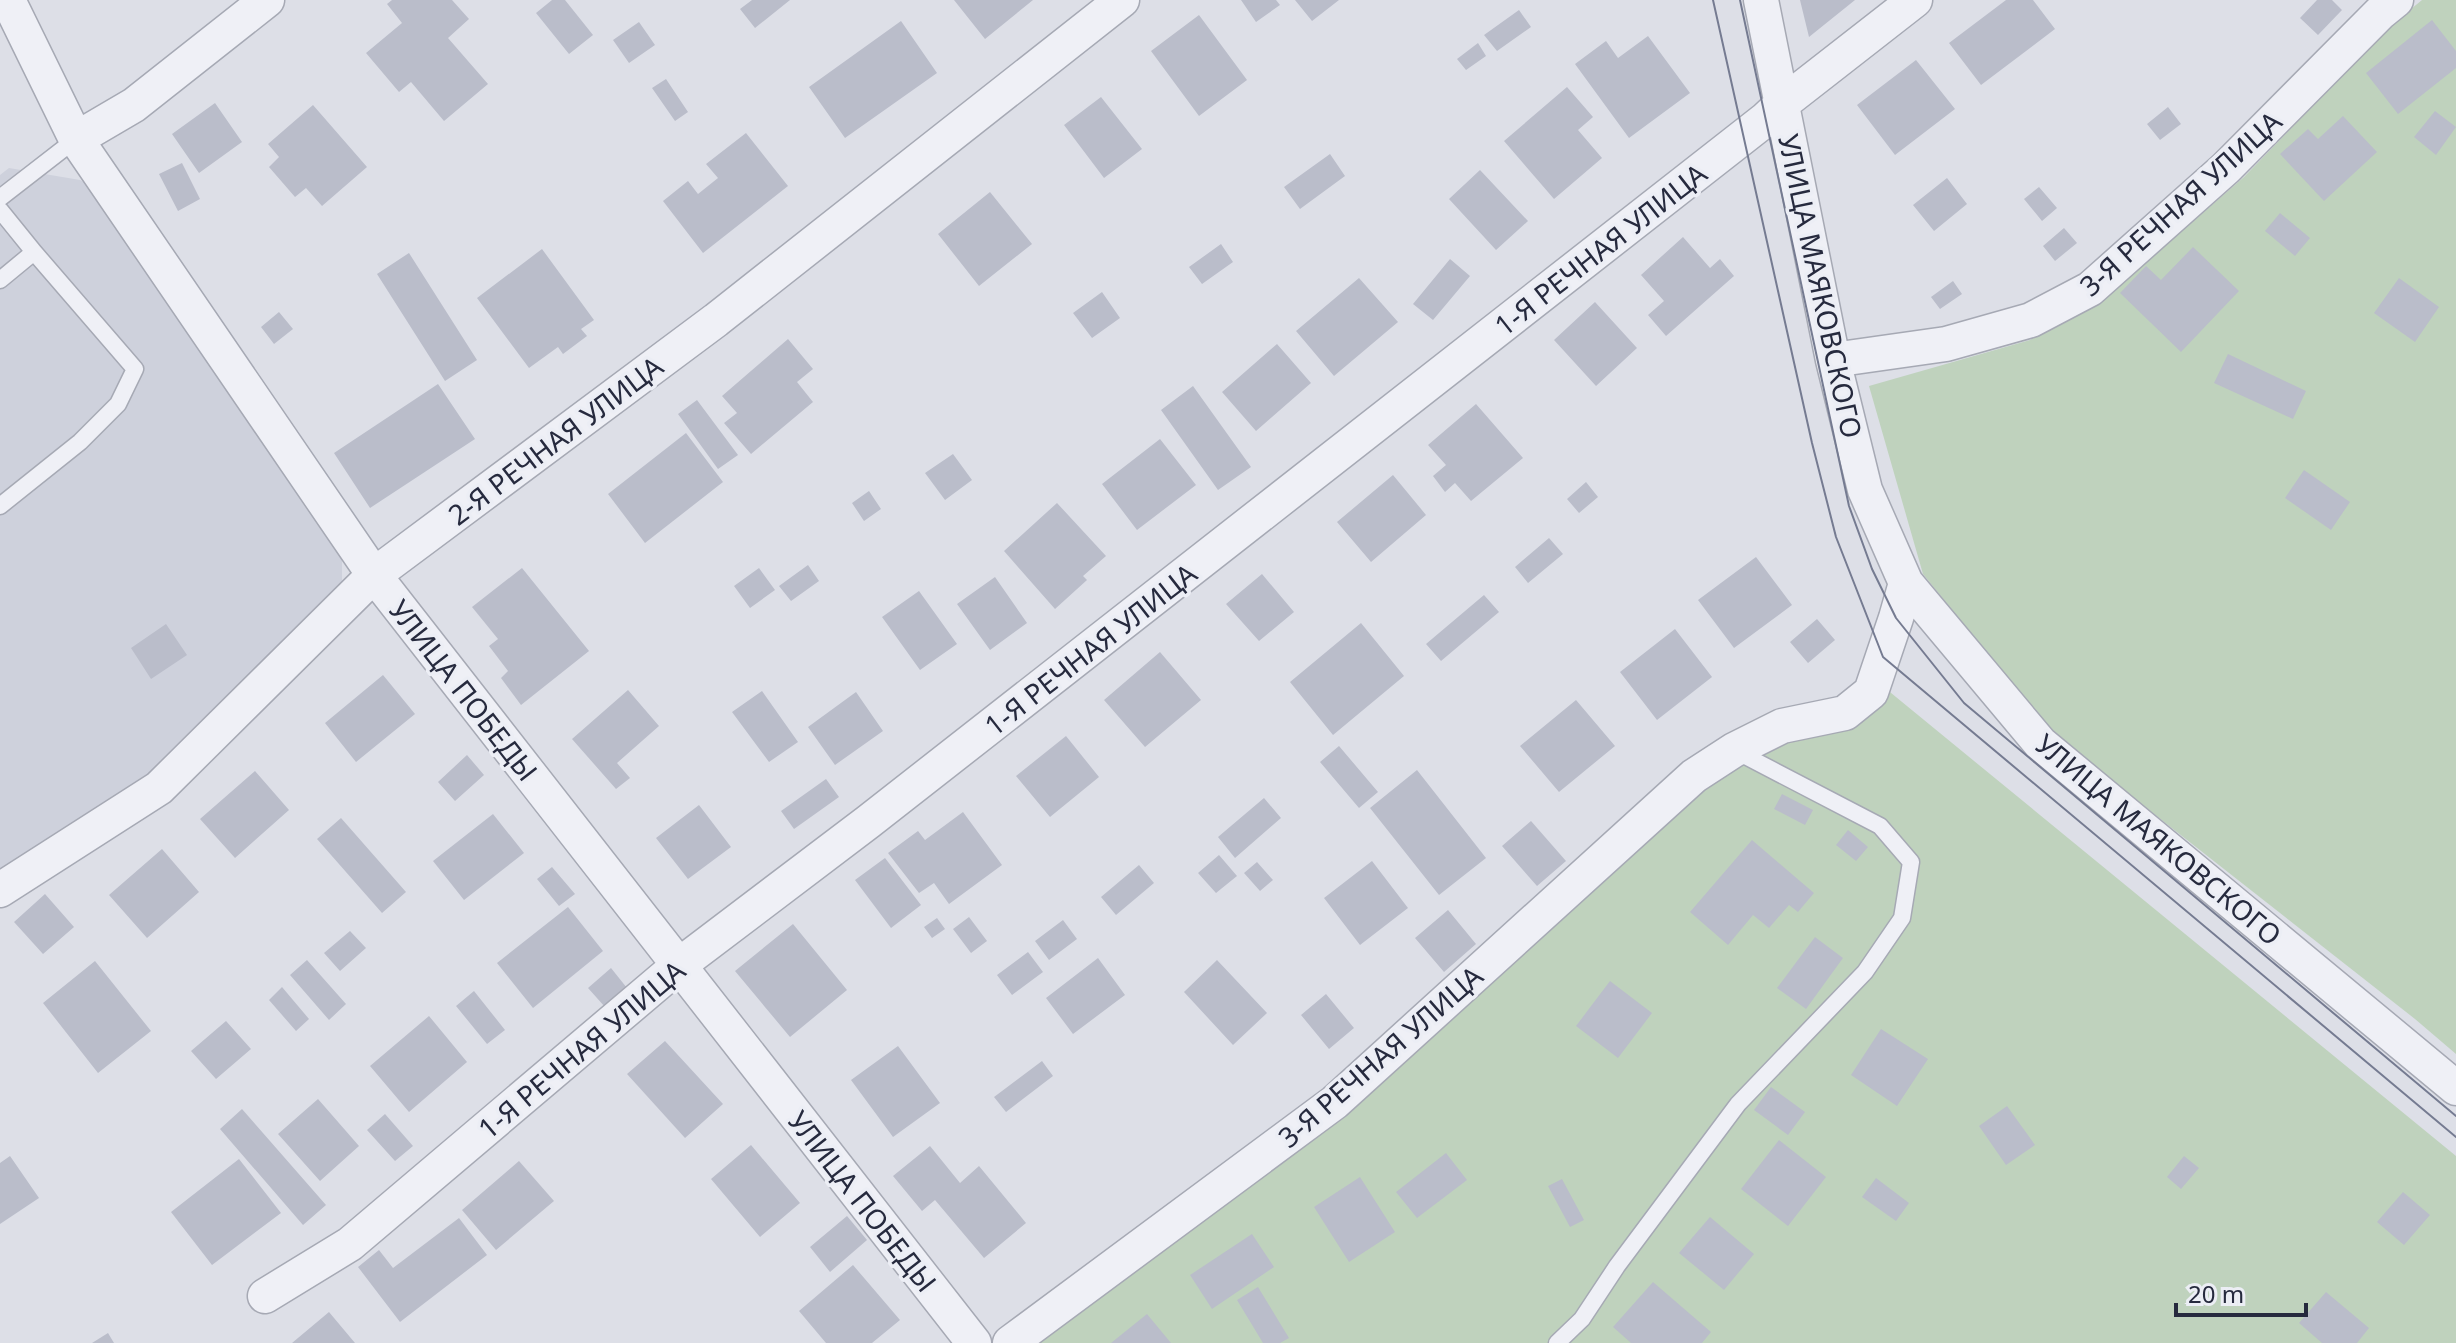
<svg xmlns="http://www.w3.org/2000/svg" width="2456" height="1343" font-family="'Noto Sans',sans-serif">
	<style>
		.built { fill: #ced1dc }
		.green { fill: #bfd2bd }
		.building { fill: #babdca }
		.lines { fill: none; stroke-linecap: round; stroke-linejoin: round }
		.service-casing { stroke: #a6a9b4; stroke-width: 19 }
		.minor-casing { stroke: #a6a9b4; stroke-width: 37 }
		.service { stroke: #eff0f6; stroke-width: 16 }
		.minor { stroke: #eff0f6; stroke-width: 34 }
		.tram { stroke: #757b91; stroke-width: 2 }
		.labels { text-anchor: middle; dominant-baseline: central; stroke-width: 7; stroke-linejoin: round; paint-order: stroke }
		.street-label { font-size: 28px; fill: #262a3e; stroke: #eceef5 }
	</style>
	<rect width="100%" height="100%" fill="#dddfe7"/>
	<path class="built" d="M9 168 80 180 97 189 342 547V588L141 786 0 877V175Z"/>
	<path class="green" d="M2422 0H2456V1054L2415 1019 2052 734 1923 574 1869 386 2030 340 2104 299 2244 177 2388 28Z
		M1885 688 2456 1156V1343H1035L1702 783Z"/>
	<path class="building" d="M392 0H452L469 19 448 38 488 84 444 121 411 82 399 92 366 53 402 23 387 4Z
		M552 0H565L593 35 569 54 536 13Z
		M752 0H790L755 28 740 9Z
		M954 0H1033L985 39Z
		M1241 0H1276L1280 5 1256 22Z
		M1295 0H1339L1312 21Z
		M1800 0H1855L1809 37Z
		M2006 0H2033L2055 29 1981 85 1949 43Z
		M2317 0H2332L2342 10 2318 35 2300 18Z
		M1519 10 1531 27 1497 51 1484 35Z
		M1199 15 1247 80 1199 116 1151 51Z
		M2432 20 2456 51V68L2398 114 2366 73Z
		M901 21 937 73 845 138 809 87Z
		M639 22 655 45 629 63 613 40Z
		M1648 36 1690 93 1629 138 1575 64 1606 41 1618 58Z
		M1478 43 1486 56 1466 70 1457 59Z
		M1916 60 1955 109 1895 155 1857 105Z
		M666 79 688 112 675 121 652 88Z
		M1567 87 1593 117 1578 130 1602 158 1554 199 1504 141Z
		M1101 97 1142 149 1104 178 1064 125Z
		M215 103 242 142 199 173 172 134Z
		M313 105 367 167 322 206 306 188 295 197 269 167 279 157 268 144Z
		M2168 107 2181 124 2160 140 2147 124Z
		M2435 111 2456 127 2436 155 2414 137Z
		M2343 116 2377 152 2324 201 2280 154 2308 129 2318 139Z
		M746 133 788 186 703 253 663 201 688 181 698 194 718 178 706 164Z
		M1330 154 1345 176 1300 209 1284 187Z
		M182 163 200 199 178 211 159 174Z
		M1480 170 1528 221 1496 250 1449 199Z
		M1947 178 1967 204 1934 231 1913 205Z
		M2039 187 2057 208 2042 221 2024 199Z
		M990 192 1032 244 979 286 938 234Z
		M2280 213 2310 238 2295 256 2265 231Z
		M2064 228 2077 243 2055 261 2043 246Z
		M1683 237 1710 268 1720 259 1734 276 1666 336 1648 315 1664 301 1641 275Z
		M1221 244 1233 262 1202 284 1189 267Z
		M2193 247 2239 291 2181 352 2120 293 2146 266 2161 280Z
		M542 249 594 320 581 329 587 336 563 354 558 347 529 368 477 298Z
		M409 253 477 360 445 381 377 274Z
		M1450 259 1470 276 1433 320 1413 304Z
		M1359 278 1398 322 1334 376 1296 331Z
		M2399 278 2439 307 2415 342 2374 313Z
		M1953 281 1962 294 1940 309 1931 297Z
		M1102 292 1120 318 1092 338 1073 313Z
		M1595 302 1637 348 1596 386 1554 340Z
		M279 312 293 329 274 344 261 327Z
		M788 339 813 369 797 382 813 402 751 454 724 423 737 413 722 396Z
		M1277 344 1311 383 1256 431 1222 392Z
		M2228 354 2306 391 2293 419 2214 383Z
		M438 384 475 439 370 508 334 453Z
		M1193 386 1251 467 1218 490 1161 410Z
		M697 400 738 455 718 469 678 414Z
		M1476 404 1523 458 1471 501 1455 483 1445 492 1433 476 1446 465 1428 445Z
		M686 433 723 482 645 543 608 494Z
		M1160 439 1196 485 1137 530 1102 484Z
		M953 454 972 480 945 500 925 473Z
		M2304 470 2350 502 2331 530 2285 498Z
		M1393 475 1426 515 1371 562 1337 522Z
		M1586 482 1598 497 1579 513 1567 499Z
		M869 491 881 509 864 521 852 503Z
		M1057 503 1106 556 1083 576 1087 580 1055 609 1004 551Z
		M1549 538 1563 554 1528 583 1515 567Z
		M1756 557 1792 605 1734 648 1698 600Z
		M808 565 819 581 791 601 779 586Z
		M522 568 589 651 521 705 501 678 508 671 489 646 498 639 472 607Z
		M759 568 775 590 750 608 734 586Z
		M1262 574 1294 612 1259 641 1226 604Z
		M995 577 1027 623 990 650 957 604Z
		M919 591 957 644 920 670 882 617Z
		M1484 595 1499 612 1441 661 1426 644Z
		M1817 619 1835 640 1808 663 1790 642Z
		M1361 623 1404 676 1333 735 1290 682Z
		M166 624 187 655 151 679 131 648Z
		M1675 629 1712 677 1657 720 1620 672Z
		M1160 652 1201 700 1145 747 1104 700Z
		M383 675 415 714 356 762 325 723Z
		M628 690 659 726 617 763 630 778 616 789 572 739Z
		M762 691 798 742 769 762 732 712Z
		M856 692 883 731 835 765 808 727Z
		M1576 700 1615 746 1559 792 1520 746Z
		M1066 736 1099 777 1050 817 1016 776Z
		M1339 746 1378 792 1359 808 1320 762Z
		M467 755 484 775 455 801 438 782Z
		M1417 770 1486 858 1439 895 1370 808Z
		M255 771 289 810 235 858 200 819Z
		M826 779 839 797 794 829 781 811Z
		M1782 794 1813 810 1805 825 1774 809Z
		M1264 798 1281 818 1235 858 1218 837Z
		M699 805 731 847 688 879 656 838Z
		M963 812 1002 865 949 904 934 883 919 893 888 853 918 831 925 840Z
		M493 814 524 853 464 900 433 861Z
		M341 818 406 892 382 913 317 839Z
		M1531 821 1566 861 1537 886 1502 846Z
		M1848 830 1868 847 1856 861 1836 845Z
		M1752 840 1814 893 1798 912 1789 905 1769 928 1753 915 1728 945 1690 912Z
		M162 849 199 892 147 938 109 895Z
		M1219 855 1237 876 1216 893 1198 873Z
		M885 858 921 905 891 928 855 880Z
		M1372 861 1408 908 1360 945 1324 898Z
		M1257 862 1273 880 1260 891 1244 873Z
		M1139 865 1154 883 1116 915 1101 897Z
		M552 867 575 894 559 906 537 879Z
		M45 894 74 927 43 954 14 922Z
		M568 907 603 951 533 1008 497 963Z
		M1448 910 1476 944 1444 972 1415 938Z
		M969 917 987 941 971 953 953 929Z
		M937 918 945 929 932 938 924 927Z
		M1063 920 1077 939 1049 960 1035 941Z
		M793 924 847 990 790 1037 735 971Z
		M350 931 366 948 340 971 324 953Z
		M1815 937 1843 958 1806 1009 1777 988Z
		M1028 952 1043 972 1012 995 997 975Z
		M1098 958 1125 995 1073 1034 1046 998Z
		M307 960 346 1004 329 1020 290 975Z
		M1217 960 1267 1013 1233 1045 1184 992Z
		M95 961 151 1031 98 1073 43 1003Z
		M611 968 627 988 605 1007 588 988Z
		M1610 981 1652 1013 1618 1058 1576 1026Z
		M282 987 309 1019 296 1031 269 1000Z
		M474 991 505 1030 487 1044 456 1006Z
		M1326 994 1354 1028 1329 1049 1301 1015Z
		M429 1016 467 1062 409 1112 370 1066Z
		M226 1021 251 1049 216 1079 191 1051Z
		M1881 1029 1928 1059 1897 1106 1851 1075Z
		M665 1041 723 1104 685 1138 627 1074Z
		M898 1046 940 1103 893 1137 851 1080Z
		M1042 1061 1053 1076 1006 1112 994 1097Z
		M1771 1087 1805 1112 1788 1135 1754 1110Z
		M318 1099 359 1146 320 1181 278 1134Z
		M2007 1106 2035 1145 2006 1165 1979 1126Z
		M242 1109 326 1205 303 1225 220 1129Z
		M385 1114 413 1146 395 1161 367 1130Z
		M1779 1140 1826 1177 1788 1226 1741 1189Z
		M751 1145 800 1203 760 1237 711 1179Z
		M930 1146 960 1183 979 1166 1026 1223 984 1258 935 1200 922 1211 893 1176Z
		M1446 1153 1467 1180 1417 1218 1396 1192Z
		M10 1156 39 1198 0 1224V1163Z
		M2184 1156 2199 1168 2181 1189 2167 1177Z
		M239 1159 281 1213 212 1265 171 1212Z
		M519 1161 554 1201 496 1250 462 1210Z
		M1360 1177 1395 1232 1349 1262 1314 1207Z
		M1876 1178 1909 1203 1896 1221 1862 1197Z
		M1562 1179 1584 1220 1570 1227 1548 1186Z
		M2403 1192 2430 1215 2404 1245 2377 1222Z
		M847 1216 867 1240 830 1272 810 1247Z
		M1710 1217 1754 1254 1724 1290 1679 1253Z
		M459 1218 487 1255 400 1322 358 1267 379 1250 393 1268Z
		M1252 1234 1274 1267 1212 1309 1190 1275Z
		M853 1265 900 1320 872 1343H826L799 1311Z
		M1653 1282 1711 1332 1702 1343H1631L1613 1327Z
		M1258 1287 1289 1338 1280 1343H1263L1237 1300Z
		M2326 1292 2369 1328 2357 1343H2322L2299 1323Z
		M329 1312 355 1343H292Z
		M1147 1314 1171 1343H1111Z
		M108 1333 114 1343H92Z"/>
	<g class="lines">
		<defs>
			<path id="service" d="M0 198 76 139
				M0 210 34 252
				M0 280 34 252 135 369 118 404 80 442 0 506
				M1557 1343 1582 1319 1617 1266 1738 1104 1865 972 1902 918 1911 862 1880 826 1734 750"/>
			<path id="minor" d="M8 0 76 139 374 575 974 1343
				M1761 0 1833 360 1865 490 1906 583 2040 743 2456 1088
				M76 139 134 105 267 0
				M1833 360 1946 344 2031 320 2090 289 2226 168 2380 13 2396 0
				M0 890 159 788 374 575 716 320 1122 0
				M265 1296 350 1244 678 966 868 822 1766 119 1783 103 1915 0
				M1010 1343 1335 1102 1694 776 1734 750 1782 726 1845 713 1871 692 1896 618 1906 583"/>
		</defs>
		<use href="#service" class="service-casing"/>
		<use href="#minor" class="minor-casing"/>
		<use href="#service" class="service"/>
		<use href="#minor" class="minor"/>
		<path class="tram" d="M1713 0 1812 443 1836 537 1883 657 2456 1137
			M1740 0 1849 506 1872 569 1896 618 1964 703 2456 1116"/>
	</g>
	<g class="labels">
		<g class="street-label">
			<text transform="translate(2180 203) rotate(-42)">3-Я РЕЧНАЯ УЛИЦА</text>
			<text transform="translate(1600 249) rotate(-38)">1-Я РЕЧНАЯ УЛИЦА</text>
			<text transform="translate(1821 286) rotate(78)">УЛИЦА МАЯКОВСКОГО</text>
			<text transform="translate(555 440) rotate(-37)">2-Я РЕЧНАЯ УЛИЦА</text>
			<text transform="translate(1090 649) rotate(-38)">1-Я РЕЧНАЯ УЛИЦА</text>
			<text transform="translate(464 690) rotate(52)">УЛИЦА ПОБЕДЫ</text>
			<text transform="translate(2159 839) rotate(40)">УЛИЦА МАЯКОВСКОГО</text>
			<text transform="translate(581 1049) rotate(-40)">1-Я РЕЧНАЯ УЛИЦА</text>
			<text transform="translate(1380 1056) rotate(-41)">3-Я РЕЧНАЯ УЛИЦА</text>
			<text transform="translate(863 1201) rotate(52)">УЛИЦА ПОБЕДЫ</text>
		</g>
	</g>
	<path d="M2176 1303v12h130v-12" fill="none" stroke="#262a3e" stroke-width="4"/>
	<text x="2188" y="1303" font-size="24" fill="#262a3e" stroke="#eceef5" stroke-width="6" paint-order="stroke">20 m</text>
</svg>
